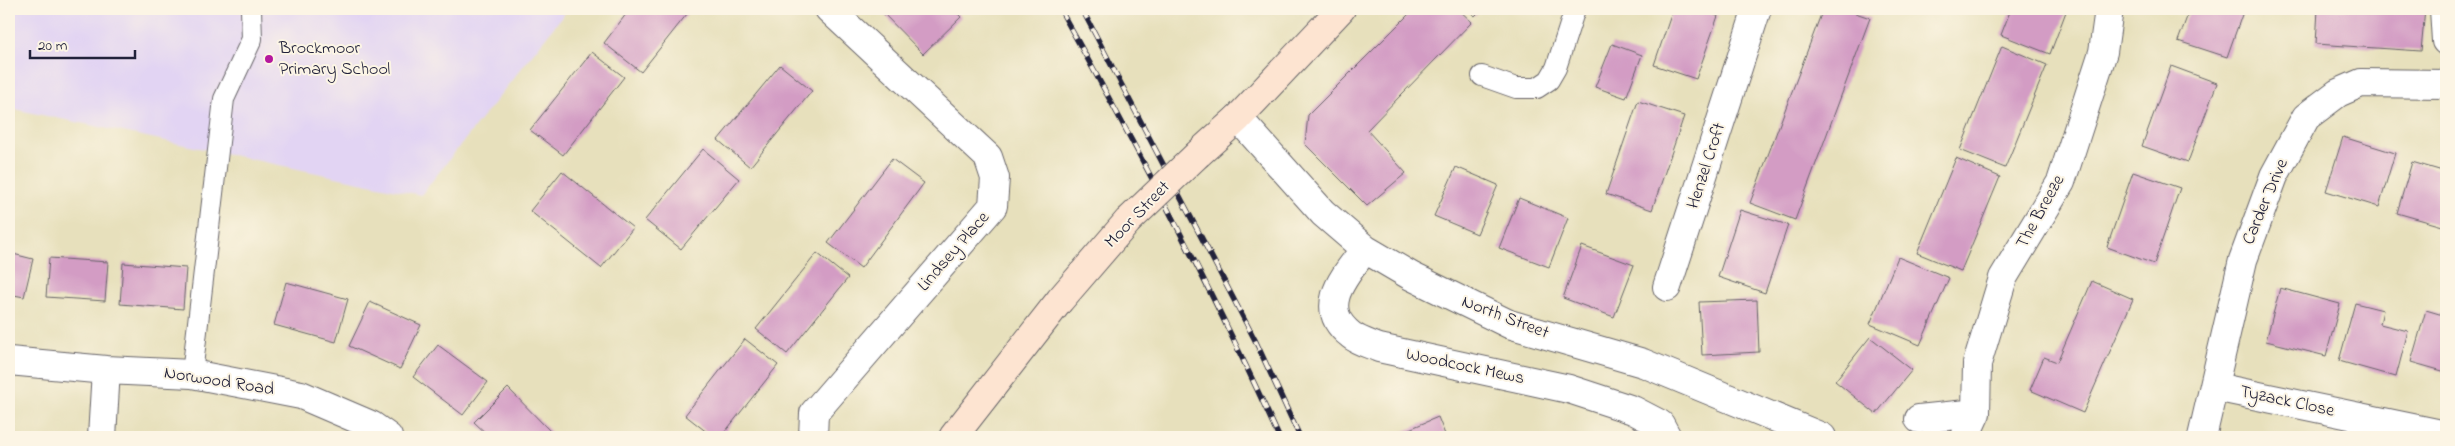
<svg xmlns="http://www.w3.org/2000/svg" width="2455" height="446" font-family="'Indie Flower',sans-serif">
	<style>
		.built { fill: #e2d4f3 }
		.building { fill: #d39cc4 }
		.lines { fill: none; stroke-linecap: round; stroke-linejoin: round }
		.lane-casing { stroke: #676468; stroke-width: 22 }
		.street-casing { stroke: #676468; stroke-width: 30 }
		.secondary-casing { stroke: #676468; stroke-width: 30 }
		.lane { stroke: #fff; stroke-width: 20 }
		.street { stroke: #fff; stroke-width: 28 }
		.secondary { stroke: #fde4d1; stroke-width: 28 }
		.rail-casing { stroke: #22223b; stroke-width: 5.5 }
		.rail { stroke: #fcf5e5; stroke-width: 4; stroke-dasharray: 11; stroke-linecap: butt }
		.secondary-bridge-casing { stroke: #676468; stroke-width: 30; stroke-linecap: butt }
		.secondary-bridge { stroke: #fde4d1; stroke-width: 28 }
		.poi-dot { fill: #b5179e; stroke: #fcf5e5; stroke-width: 2 }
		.labels { text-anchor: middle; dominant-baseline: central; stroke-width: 4; stroke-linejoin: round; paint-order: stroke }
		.poi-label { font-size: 18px; fill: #22223b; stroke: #fcf5e5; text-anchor: start }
		.street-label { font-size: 18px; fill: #22223b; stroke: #fcf5e5 }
	</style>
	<rect width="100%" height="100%" fill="#fcf5e5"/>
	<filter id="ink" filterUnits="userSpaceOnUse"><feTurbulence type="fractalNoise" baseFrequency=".02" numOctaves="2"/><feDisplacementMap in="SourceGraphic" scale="10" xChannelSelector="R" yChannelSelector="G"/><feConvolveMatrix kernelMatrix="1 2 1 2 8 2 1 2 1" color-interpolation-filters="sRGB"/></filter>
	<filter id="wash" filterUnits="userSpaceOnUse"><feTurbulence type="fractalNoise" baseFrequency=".0096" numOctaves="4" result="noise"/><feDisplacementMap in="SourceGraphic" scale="20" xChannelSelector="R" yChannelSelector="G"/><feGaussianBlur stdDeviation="1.12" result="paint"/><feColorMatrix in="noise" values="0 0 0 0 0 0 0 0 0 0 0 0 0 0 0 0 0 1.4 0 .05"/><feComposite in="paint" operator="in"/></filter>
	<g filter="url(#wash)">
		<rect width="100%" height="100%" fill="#e7e0bc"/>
		<path class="built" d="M9 9H568L421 195 9 108Z"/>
		<g id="blocks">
			<path class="building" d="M630 9H691L641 72 604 43Z
				M879 9H953L961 17 923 54Z
				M1414 9H1458L1472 22 1367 130 1406 173 1367 206 1305 144 1308 115Z
				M1467 9H1482L1475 16Z
				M1673 9H1697L1718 16 1696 79 1654 65Z
				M1823 9H1844L1870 18 1795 220 1750 203Z
				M2011 9H2067L2050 54 2001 35Z
				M2190 9H2244L2227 57 2178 41Z
				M2318 9H2425L2421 51 2316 44Z
				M1612 44 1642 55 1626 98 1595 87Z
				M2002 46 2047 65 2005 168 1960 150Z
				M592 52 624 77 563 155 530 130Z
				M780 65 812 91 750 167 718 140Z
				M2171 66 2217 83 2188 162 2142 146Z
				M1638 101 1684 116 1652 210 1606 194Z
				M2343 137 2395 153 2379 207 2326 191Z
				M703 149 739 179 681 249 645 220Z
				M1956 158 2000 177 1961 271 1917 253Z
				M892 159 924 183 861 268 828 243Z
				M2412 162 2446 172V227L2397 213Z
				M1456 167 1498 185 1477 234 1434 216Z
				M562 171 633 228 601 268 530 211Z
				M2133 172 2180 188 2154 264 2107 247Z
				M1519 198 1568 218 1549 267 1499 248Z
				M1740 210 1788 225 1765 293 1718 277Z
				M1582 246 1634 265 1614 317 1563 298Z
				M9 253 33 259 24 297 9 294Z
				M817 253 848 278 787 354 756 329Z
				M1898 257 1949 278 1920 345 1870 324Z
				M49 258 108 262 105 301 46 297Z
				M123 263 186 268 183 309 120 304Z
				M2092 281 2133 299 2083 413 2030 390 2044 357 2057 362Z
				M286 282 348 299 336 342 274 325Z
				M2280 288 2340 304 2326 356 2266 341Z
				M1757 300 1759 352 1702 355 1699 302Z
				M370 302 421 325 400 369 349 346Z
				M2355 303 2383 310 2380 324 2408 331 2396 377 2339 361Z
				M2426 310 2446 316V372L2411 362Z
				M1870 337 1912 370 1876 414 1835 381Z
				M745 339 778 365 721 437H713L685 415Z
				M438 345 488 382 463 415 413 377Z
				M508 388 551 432 546 437H490L474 422Z
				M1438 417 1446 437H1390Z
				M1648 429 1651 437H1629Z"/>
		</g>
	</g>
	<g filter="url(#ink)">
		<use href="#blocks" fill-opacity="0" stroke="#676468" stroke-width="1"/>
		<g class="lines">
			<defs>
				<path id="lane" d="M1482 76 1516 88H1537L1549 80 1556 68 1575 9
					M192 374 224 99 252 39 251 9"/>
				<path id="street" d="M2444 9 2446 41
					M1238 118 1323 213 1365 249 1411 276 1509 324 1643 363 1822 437
					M1365 249C1345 276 1315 307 1351 335 1358 341 1370 344 1379 348L1569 389 1633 410 1660 424 1667 437
					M1667 287 1757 9
					M9 361 106 370 192 374 301 395 371 425 388 437
					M2215 387 2446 435
					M1919 419 1976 413
					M102 437 106 370
					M813 437 814 413 993 206 995 178 988 157 829 9
					M1965 437 1976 413 1977 364 2003 278 2061 182 2103 52 2109 9
					M2202 437 2243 260 2274 176 2306 117 2338 93 2361 83 2446 84"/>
				<path id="secondary" d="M1198 154 1238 118 1341 9
					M953 437 1060 300 1128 221"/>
			</defs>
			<use href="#lane" class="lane-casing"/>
			<use href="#street" class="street-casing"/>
			<use href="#secondary" class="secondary-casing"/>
			<use href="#lane" class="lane"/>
			<use href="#street" class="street"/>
			<use href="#secondary" class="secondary"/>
			<defs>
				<path id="rail" d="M1060 9C1138 149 1213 291 1279 437
					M1082 9 1255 340 1300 437"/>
			</defs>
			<use href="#rail" class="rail-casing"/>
			<use href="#rail" class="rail"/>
			<defs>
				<path id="secondary-bridge" d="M1128 221 1198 154"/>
			</defs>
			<use href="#secondary-bridge" class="secondary-bridge-casing"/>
			<use href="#secondary-bridge" class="secondary-bridge"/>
		</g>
	</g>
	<circle class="poi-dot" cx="269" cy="59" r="5"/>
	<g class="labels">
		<g class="poi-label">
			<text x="279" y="49">Brockmoor<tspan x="279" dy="21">Primary School</tspan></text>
		</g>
		<g class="street-label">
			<text transform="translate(1707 166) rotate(-72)">Henzel Croft</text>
			<text transform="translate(2266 202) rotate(-67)">Carder Drive</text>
			<text transform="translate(2041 212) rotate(-61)">The Breeze</text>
			<text transform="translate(1138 215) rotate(-46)">Moor Street</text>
			<text transform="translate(954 252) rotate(-49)">Lindsey Place</text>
			<text transform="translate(1505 318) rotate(21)">North Street</text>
			<text transform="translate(1465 367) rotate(12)">Woodcock Mews</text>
			<text transform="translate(219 382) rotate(9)">Norwood Road</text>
			<text transform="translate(2287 402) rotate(12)">Tyzack Close</text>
		</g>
	</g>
	<rect width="2455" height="446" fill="none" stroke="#fcf5e5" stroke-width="30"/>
	<path d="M30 50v8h105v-8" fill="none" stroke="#22223b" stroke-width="2.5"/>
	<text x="38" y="50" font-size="15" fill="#22223b" stroke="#fcf5e5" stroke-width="4" paint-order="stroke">20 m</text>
</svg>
